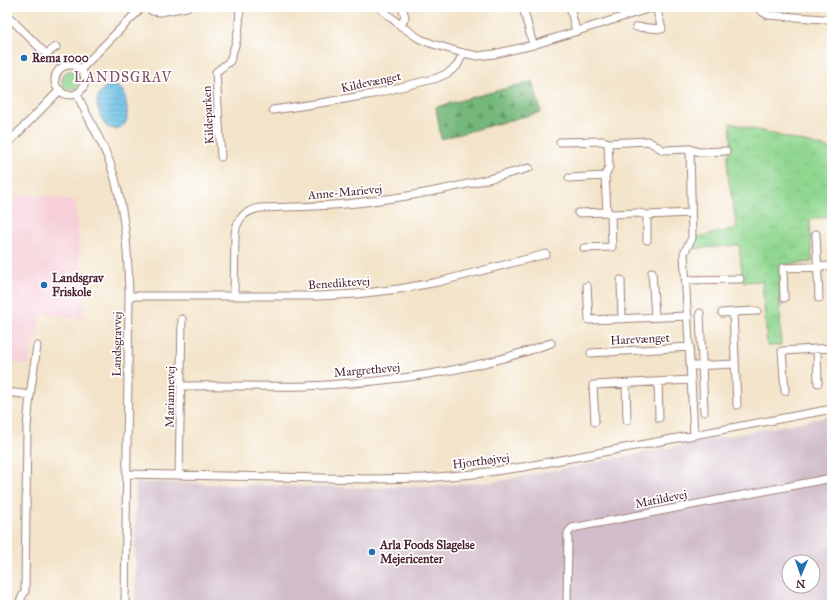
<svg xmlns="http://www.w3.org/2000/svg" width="839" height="612" font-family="'IM FELL Great Primer',serif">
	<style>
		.built { fill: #f6cfd8 }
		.industrial { fill: #d1bdca; fill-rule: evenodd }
		.grass { fill: #91d790; stroke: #6e7b5e }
		.forest { fill: url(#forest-firs); stroke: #5f6c52 }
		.park { fill: url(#park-crowns); stroke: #6e7b5e }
		.water { fill: url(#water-rules); stroke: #586e88 }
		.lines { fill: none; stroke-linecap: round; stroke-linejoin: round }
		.minor-casing { stroke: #9e827a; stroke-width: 9 }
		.minor { stroke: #fff; stroke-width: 7 }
		.poi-dot { fill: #1f6fb2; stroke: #fff; stroke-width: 1.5 }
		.labels { text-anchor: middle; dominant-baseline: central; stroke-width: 3.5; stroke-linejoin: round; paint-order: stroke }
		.poi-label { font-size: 12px; font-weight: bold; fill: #4a1f2b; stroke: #fff; text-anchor: start }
		.street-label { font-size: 12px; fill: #4a1f2b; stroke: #fff }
		.quarter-label { font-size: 14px; letter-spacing: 1px; fill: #7f4c63; stroke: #fff }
	</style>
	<defs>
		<pattern id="forest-firs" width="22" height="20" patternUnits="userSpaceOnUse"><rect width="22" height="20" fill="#74b87a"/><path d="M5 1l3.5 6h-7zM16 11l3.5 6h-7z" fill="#619564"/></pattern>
		<pattern id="park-crowns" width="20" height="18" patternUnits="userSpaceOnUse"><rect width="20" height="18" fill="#91d790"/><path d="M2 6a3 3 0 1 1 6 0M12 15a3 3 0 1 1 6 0" fill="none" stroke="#7fb87c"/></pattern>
		<pattern id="water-rules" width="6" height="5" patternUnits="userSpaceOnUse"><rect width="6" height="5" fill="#67bee4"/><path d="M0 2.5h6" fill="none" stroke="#579ab9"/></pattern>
	</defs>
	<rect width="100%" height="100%" fill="#fff"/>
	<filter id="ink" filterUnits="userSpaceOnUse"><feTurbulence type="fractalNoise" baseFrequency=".025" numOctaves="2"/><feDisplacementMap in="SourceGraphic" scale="8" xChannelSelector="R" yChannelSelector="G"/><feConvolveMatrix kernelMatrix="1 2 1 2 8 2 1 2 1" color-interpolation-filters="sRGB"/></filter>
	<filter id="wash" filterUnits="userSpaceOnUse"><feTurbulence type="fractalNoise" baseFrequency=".012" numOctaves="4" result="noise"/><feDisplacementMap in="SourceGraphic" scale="16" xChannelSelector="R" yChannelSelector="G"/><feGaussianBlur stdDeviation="0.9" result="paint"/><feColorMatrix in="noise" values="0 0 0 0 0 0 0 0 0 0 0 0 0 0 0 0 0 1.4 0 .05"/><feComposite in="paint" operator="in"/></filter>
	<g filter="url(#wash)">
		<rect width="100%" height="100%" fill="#f3e4c9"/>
		<path class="built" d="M35 194 76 201 84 319 41 313 37 343H32L29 365 7 362V239L15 196Z"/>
		<path class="industrial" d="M832 416V605H135L136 482 365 488 431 486 494 482ZM789 562H813V586H789Z"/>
		<path class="grass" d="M62 80a9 9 0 1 1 18 0a9 9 0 1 1-18 0Z"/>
		<path class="forest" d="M533 81 541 112 441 139 436 107Z"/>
		<path class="park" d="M730 123 832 149V216L824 217 810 220 812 262 779 265 781 345 767 346 762 281 743 282 739 245 690 249 695 238 737 228 728 175V155L732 149Z"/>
		<path class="water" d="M109 85C114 85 120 87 123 91 126 96 129 116 126 122 125 125 120 128 116 129 115 129 109 128 107 127 103 124 96 106 97 101 98 93 103 88 109 85Z"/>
	</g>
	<g filter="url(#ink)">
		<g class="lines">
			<defs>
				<path id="minor" d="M148 7 152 11 160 12 187 7
					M379 7 401 26 420 39 433 44 463 53 478 56 494 54 533 45 654 7
					M523 7 533 45
					M570 7 576 31
					M758 7 761 11 768 15 823 19H832
					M7 15 46 54 56 47
					M401 26 405 17 402 7
					M636 27 662 29 656 7
					M55 80a15 15 0 1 1 30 0a15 15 0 1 1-30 0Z
					M81 69 142 7
					M77 94C87 117 101 139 110 163 125 206 128 251 129 296L125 605
					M273 110 327 102 373 94 437 78 448 73 457 66 463 53
					M560 142 603 141 608 143 648 141 663 150 690 149 699 152 726 151
					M7 144 60 90
					M690 149 692 238 684 253 694 435
					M221 157 216 72 230 61 236 42 239 26 240 7
					M569 178 605 176
					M607 212 605 176 609 167 608 143
					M578 213 607 212 611 214 639 213 647 215 691 213
					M647 215V240
					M816 234 819 298
					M584 248 612 247 611 214
					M652 272 655 317
					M621 280 622 319
					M686 280 740 279
					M587 286 589 320 688 316
					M129 296H317L356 294 399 289 438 282 527 259 546 254
					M234 296 235 234C237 218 245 211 260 208 300 207 340 206 379 200 430 194 480 182 529 168
					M784 298 783 268 832 266
					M700 313 704 412
					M722 313 733 312
					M817 349 818 383
					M591 353 690 347
					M691 366 735 364
					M658 382 659 418
					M626 384 627 420
					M181 386C223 385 264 387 306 386 389 382 472 372 551 343
					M785 391 782 351 832 348
					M7 392 30 395
					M737 405 733 312 757 311
					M595 422 593 385 691 380
					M127 474 371 479 424 478 474 474 523 467 832 409
					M179 475 182 319
					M18 605 25 591 27 427 30 395 37 346
					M567 605 568 533 572 528 832 478"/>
			</defs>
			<use href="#minor" class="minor-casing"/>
			<use href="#minor" class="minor"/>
		</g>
	</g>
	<g class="poi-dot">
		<circle cx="24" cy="58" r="4"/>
		<circle cx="44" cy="285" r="4"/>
		<circle cx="372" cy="552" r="4"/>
	</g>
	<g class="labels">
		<g class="poi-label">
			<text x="32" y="58">Rema 1000</text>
			<text x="52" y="278">Landsgrav<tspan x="52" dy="14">Friskole</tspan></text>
			<text x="380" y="545">Arla Foods Slagelse<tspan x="380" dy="14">Mejericenter</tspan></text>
		</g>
		<g class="street-label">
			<text transform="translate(371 82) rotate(-12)">Kildevænget</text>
			<text transform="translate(208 115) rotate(-93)">Kildeparken</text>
			<text transform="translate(345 192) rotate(-5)">Anne-Marievej</text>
			<text transform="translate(339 283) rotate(-4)">Benediktevej</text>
			<text transform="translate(640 339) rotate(-3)">Harevænget</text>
			<text transform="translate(117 344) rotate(-89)">Landsgravvej</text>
			<text transform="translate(367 370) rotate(-5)">Margrethevej</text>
			<text transform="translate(170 397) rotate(-89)">Mariannevej</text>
			<text transform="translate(481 461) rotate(-7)">Hjorthøjvej</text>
			<text transform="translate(661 499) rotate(-11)">Matildevej</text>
		</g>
		<g class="quarter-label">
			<text x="123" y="77">LANDSGRAV</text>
		</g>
	</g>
	<rect width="839" height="612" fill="none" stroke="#fff" stroke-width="24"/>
	<g transform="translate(801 574) rotate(182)"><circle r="19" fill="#ffffff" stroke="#b7a5aa"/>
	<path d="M0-3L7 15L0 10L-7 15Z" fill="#1f6fb2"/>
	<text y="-6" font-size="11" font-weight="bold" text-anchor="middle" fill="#4a1f2b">N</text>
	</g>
</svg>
